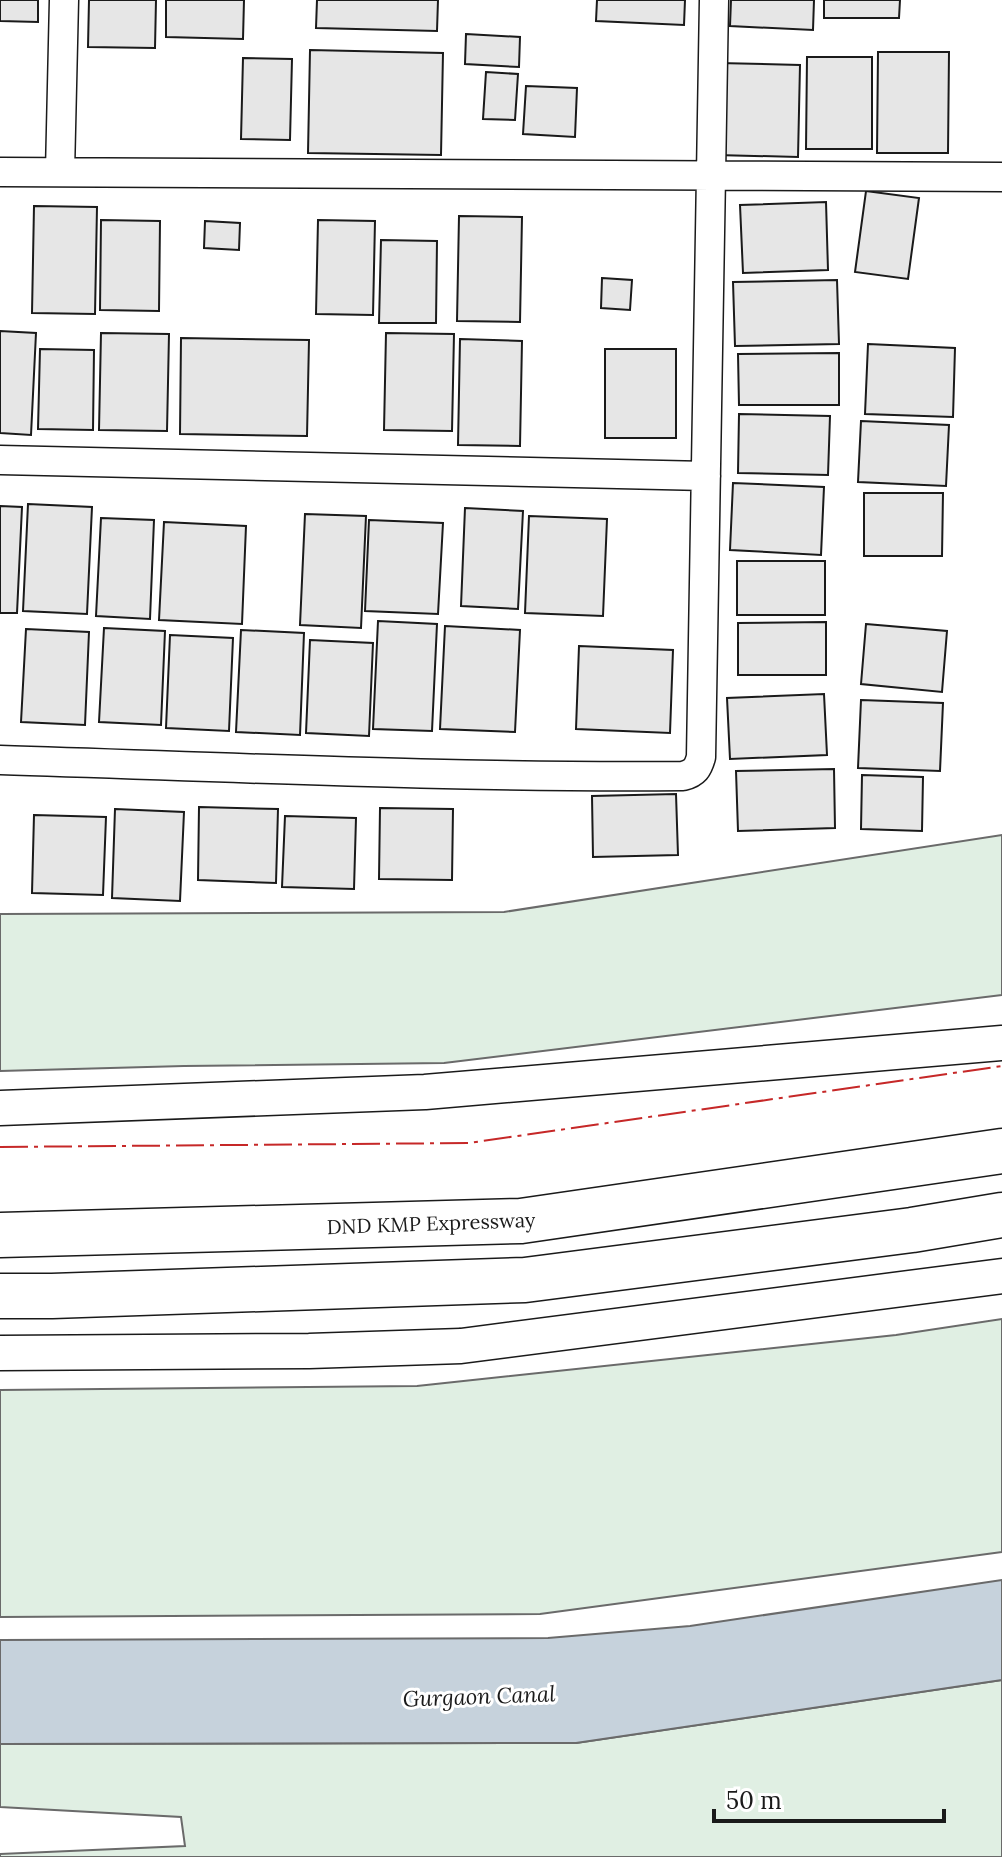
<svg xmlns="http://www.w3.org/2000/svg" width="1002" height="1857" font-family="Lora,serif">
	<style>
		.green { fill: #e0efe3; stroke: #6a6a6a; stroke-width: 2 }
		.water { fill: #c6d2dc; stroke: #6a6a6a; stroke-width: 2 }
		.building { fill: #e6e6e6; stroke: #1a1a1a; stroke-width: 2 }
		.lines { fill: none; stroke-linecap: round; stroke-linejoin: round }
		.minor-casing { stroke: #1a1a1a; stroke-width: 31 }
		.tertiary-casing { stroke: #1a1a1a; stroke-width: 37 }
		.trunk-casing { stroke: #1a1a1a; stroke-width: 47 }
		.minor { stroke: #fff; stroke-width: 28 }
		.tertiary { stroke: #fff; stroke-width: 34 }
		.trunk { stroke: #fff; stroke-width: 44 }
		.power { stroke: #c62828; stroke-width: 2; stroke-dasharray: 28 6 4 6; stroke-linecap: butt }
		.labels { text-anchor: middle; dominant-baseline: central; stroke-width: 6; stroke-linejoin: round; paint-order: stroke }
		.street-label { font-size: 20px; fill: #1a1a1a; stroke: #fff }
		.water-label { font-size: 22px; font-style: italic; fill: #1a1a1a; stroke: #fff }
	</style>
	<rect width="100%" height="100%" fill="#fff"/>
	<path class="green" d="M1002 835V995L444 1063 184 1066 0 1071V914L504 912Z
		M1002 1319V1552L540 1614 0 1617V1390L417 1386 896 1335Z
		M1002 1680V1857H0V1854L185 1846 181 1817 0 1807V1744L576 1743Z"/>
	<path class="water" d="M1002 1580V1680L576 1743 0 1744V1640L548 1638 690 1626Z"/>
	<path class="building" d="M0 0H38V22L0 21Z
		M89 0H156L155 48 88 47Z
		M166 0H244L243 39 166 37Z
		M317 0H438L437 31 316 28Z
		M597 0H685L684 25 596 21Z
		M731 0H814L813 30 730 26Z
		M824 0H900L899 18H824Z
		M466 34 520 37 519 67 465 64Z
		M310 50 443 53 441 155 308 153Z
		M878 52H949L948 153H877Z
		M807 57H872V149H806Z
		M243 58 292 59 290 140 241 139Z
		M718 63 800 65 798 157 716 155Z
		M486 72 518 74 515 120 483 119Z
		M526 86 577 88 575 137 523 134Z
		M866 191 919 198 908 279 855 272Z
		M826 202 828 270 743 273 740 205Z
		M34 206 97 207 95 314 32 313Z
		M459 216 522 217 520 322 457 321Z
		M101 220 160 221 159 311 100 310Z
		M318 220 375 221 373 315 316 314Z
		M205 221 240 223 239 250 204 248Z
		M381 240 437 241 436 323H379Z
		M602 278 632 280 630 310 601 308Z
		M837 280 839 344 735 346 733 282Z
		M0 331 36 333 31 435 0 433Z
		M101 333 169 334 167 431 99 430Z
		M386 333 454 334 452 431 384 430Z
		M181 338 309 340 307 436 180 434Z
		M460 339 522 341 520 446 458 445Z
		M868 344 955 348 953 417 865 414Z
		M40 349 94 350 93 430 38 429Z
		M605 349H676V438H605Z
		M839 353V405H739L738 354Z
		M739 414 830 416 828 475 738 473Z
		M861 421 949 425 946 486 858 482Z
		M733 483 824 487 821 555 730 550Z
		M864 493H943L942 556H864Z
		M28 504 92 507 87 614 23 611Z
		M0 506 22 507 17 613H0Z
		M465 508 523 511 518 609 461 606Z
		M305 514 366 516 361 628 300 625Z
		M529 516 607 519 603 616 525 613Z
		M101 518 154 520 150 619 96 616Z
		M369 520 443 523 438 614 365 611Z
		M164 522 246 526 242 624 159 620Z
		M737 561H825V615H737Z
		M378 621 437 624 432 731 373 729Z
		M826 622V675H738V623Z
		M866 624 947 631 942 692 861 684Z
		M445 626 520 630 515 732 440 729Z
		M104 628 165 631 161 725 99 722Z
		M26 629 89 632 85 725 21 722Z
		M241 630 304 633 300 735 236 732Z
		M170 635 233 638 229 731 166 728Z
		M310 640 373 643 369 736 306 733Z
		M579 646 673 650 670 733 576 729Z
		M824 694 827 755 730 759 727 698Z
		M861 700 943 703 940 771 858 768Z
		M834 769 835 828 738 831 736 771Z
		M862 775 923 777 922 831 861 829Z
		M676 794 678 855 593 857 592 796Z
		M199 807 278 809 276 883 198 880Z
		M380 808 453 809 452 880 379 879Z
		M115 809 184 812 180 901 112 898Z
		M34 815 106 817 103 895 32 893Z
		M285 816 356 818 354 889 282 887Z"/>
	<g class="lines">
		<defs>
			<path id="minor" d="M0 172 1002 177
				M60 172 64 0
				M0 460 706 476
				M0 760C227 767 455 778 683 776 695 773 698 768 701 757L714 0"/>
			<path id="tertiary" d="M0 1108 425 1092 1002 1043
				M0 1353 309 1351 461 1346 1002 1276"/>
			<path id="trunk" d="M0 1235 521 1221 1002 1151
				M0 1296H52L525 1280 912 1230 1002 1215"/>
		</defs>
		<use href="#minor" class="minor-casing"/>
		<use href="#tertiary" class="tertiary-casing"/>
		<use href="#trunk" class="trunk-casing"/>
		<use href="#minor" class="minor"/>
		<use href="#tertiary" class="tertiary"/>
		<use href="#trunk" class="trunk"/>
		<path class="power" d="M0 1147 469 1143 1002 1066"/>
	</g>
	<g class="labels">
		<g class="street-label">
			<text transform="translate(431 1223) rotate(-2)">DND KMP Expressway</text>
		</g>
		<g class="water-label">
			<text transform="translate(479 1696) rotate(-2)">Gurgaon Canal</text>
		</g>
	</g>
	<path d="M714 1809v12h230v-12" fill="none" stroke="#1a1a1a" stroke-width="4"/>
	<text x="726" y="1809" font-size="24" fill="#1a1a1a" stroke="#ffffff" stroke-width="6" paint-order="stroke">50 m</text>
</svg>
